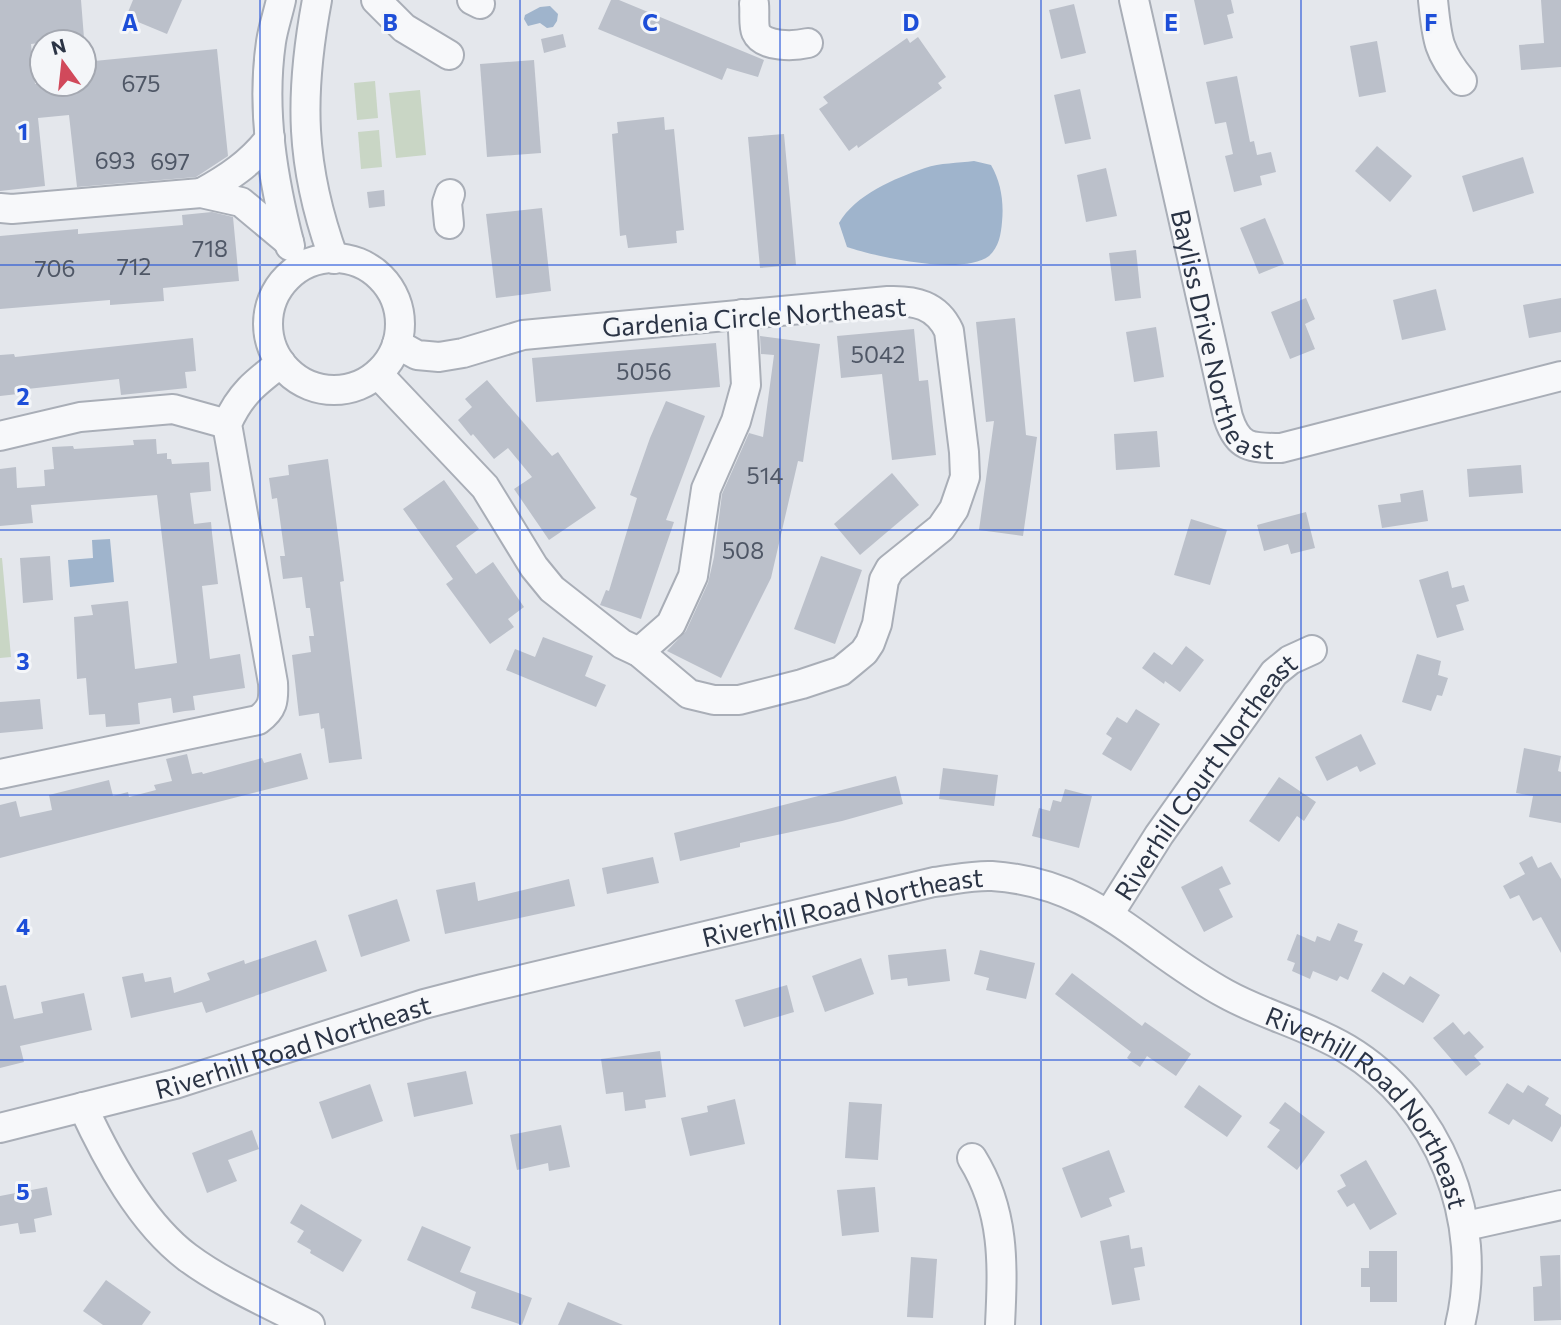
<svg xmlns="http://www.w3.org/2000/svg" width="1561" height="1325" font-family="Commissioner,sans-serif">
	<rect width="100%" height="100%" fill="#e4e7ec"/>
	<g fill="#c9d6c5">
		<polygon points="375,81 378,118 357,120 354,83"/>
		<polygon points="420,90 426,155 396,158 389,93"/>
		<polygon points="379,130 382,167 361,169 358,132"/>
		<polygon points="0,558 2,558 11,657 0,658"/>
	</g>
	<g fill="#9fb4cc">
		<polygon points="550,6 558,14 557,21 553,27 547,28 540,23 528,26 524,19 525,15 540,7"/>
		<path d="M974 161 991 165C1001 182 1004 202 1002 222 1001 234 999 247 989 256 963 276 876 257 847 247L839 223C855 195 895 178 925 168 940 163 958 163 974 161Z"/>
		<polygon points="110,539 114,582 70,587 68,560 93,558 92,540"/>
	</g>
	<g fill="#bbc0ca">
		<polygon points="0,0 81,0 84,38 31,44 35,84 84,84 84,62 217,49 228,156 196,177 77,187 69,115 38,118 45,186 0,191"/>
		<polygon points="133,0 182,0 167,34 126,17"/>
		<polygon points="611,0 619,0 764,60 758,77 727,68 722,80 598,29"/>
		<polygon points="1194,0 1231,0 1234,13 1227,15 1233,38 1204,45"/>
		<polygon points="1541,0 1561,0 1561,67 1521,70 1519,45 1544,43"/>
		<polygon points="1074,4 1086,53 1061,59 1049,10"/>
		<polygon points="563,34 566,47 544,53 541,39"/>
		<polygon points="918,37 946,77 938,83 942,88 858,148 857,145 849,151 819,109 828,103 823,97 907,38 910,43"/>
		<polygon points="1377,41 1386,92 1359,97 1350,46"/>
		<polygon points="534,60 541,153 487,157 480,64"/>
		<polygon points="1237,76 1250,142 1254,141 1257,155 1271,152 1276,172 1260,176 1262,185 1234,192 1225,156 1233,154 1226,122 1215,124 1206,82"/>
		<polygon points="1080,89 1091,139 1065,144 1054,95"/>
		<polygon points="664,117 665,130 674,129 684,230 676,231 677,243 628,248 626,235 620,236 612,134 618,133 617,122"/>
		<polygon points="784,134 796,265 760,268 748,137"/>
		<polygon points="1377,146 1412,176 1390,202 1355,171"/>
		<polygon points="1523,157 1534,193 1473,212 1462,176"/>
		<polygon points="1106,168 1117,216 1086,222 1077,175"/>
		<polygon points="384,190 385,206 369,208 367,192"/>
		<polygon points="542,208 551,291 496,298 486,214"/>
		<polygon points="212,212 233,217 239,281 163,288 164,301 110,305 110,300 0,309 0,236 78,229 78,234 183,225 182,215"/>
		<polygon points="1265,218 1284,264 1259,274 1240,228"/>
		<polygon points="1136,250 1141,298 1115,301 1109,253"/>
		<polygon points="1436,289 1446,330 1402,340 1393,300"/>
		<polygon points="1306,298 1315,319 1305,324 1315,349 1290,359 1271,312"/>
		<polygon points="1561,298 1561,332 1529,338 1523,305"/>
		<polygon points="1015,318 1026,435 1037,437 1023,536 979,530 994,421 986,422 976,322"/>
		<polygon points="1156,327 1164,377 1134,382 1126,332"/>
		<polygon points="914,329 919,381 928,380 936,455 892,460 882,374 841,378 837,336"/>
		<polygon points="760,336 820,344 803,462 798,461 771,578 721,678 667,651 686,631 708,583 714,557 722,494 749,433 763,437 774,355 761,354"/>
		<polygon points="193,338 196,371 185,372 187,388 121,395 119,379 18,390 18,394 0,396 0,355 14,354 15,357"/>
		<polygon points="716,343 720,387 536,402 532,358"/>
		<polygon points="487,380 552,456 558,452 596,508 549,540 514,489 532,477 508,448 494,459 473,434 471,436 458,420 472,407 465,399"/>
		<polygon points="666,401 705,416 666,520 674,522 641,619 600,605 606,590 609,591 637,498 630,495 650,438"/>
		<polygon points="1157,431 1160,467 1116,470 1114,434"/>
		<polygon points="156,439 157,454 167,453 167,459 171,459 172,464 209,462 211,491 190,493 194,524 211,522 212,533 218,584 202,586 210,659 240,654 245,688 193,696 195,710 185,711 173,713 171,698 138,703 140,724 106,727 105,714 89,715 86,678 77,679 74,617 93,615 91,605 128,601 135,669 177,663 157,495 31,505 33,523 0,526 0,469 16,467 17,488 45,486 44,470 54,469 52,447 73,446 74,449 134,445 133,440"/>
		<polygon points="328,459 344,581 340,582 362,759 329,763 324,728 321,729 319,713 299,716 292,655 311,652 309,636 314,636 310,608 306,608 302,577 283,579 280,556 285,556 277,498 272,499 269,478 289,475 288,465"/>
		<polygon points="1521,465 1523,493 1469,497 1467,469"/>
		<polygon points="892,473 919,505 860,555 834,524"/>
		<polygon points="444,480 479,529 456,546 476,574 493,562 524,607 508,619 514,627 490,644 446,584 453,579 403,509"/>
		<polygon points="1423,490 1428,521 1382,528 1378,505 1401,502 1400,494"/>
		<polygon points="1306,512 1315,548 1291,554 1288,544 1264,551 1257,525"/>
		<polygon points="1191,519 1227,530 1210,585 1174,575"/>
		<polygon points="50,556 53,600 23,603 20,558"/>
		<polygon points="821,556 862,570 835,644 794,629"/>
		<polygon points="1448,571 1452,588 1464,585 1469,601 1456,605 1464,630 1437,638 1419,580"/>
		<polygon points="543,637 593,656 585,676 606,685 596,707 506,670 515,649 535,657"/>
		<polygon points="1186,646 1204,660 1180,692 1165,681 1164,684 1142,668 1154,652 1172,665"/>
		<polygon points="1417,654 1441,661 1438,675 1448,678 1442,696 1437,695 1431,711 1402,702"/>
		<polygon points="40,699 43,729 0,733 0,702"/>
		<polygon points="1136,709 1160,724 1131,771 1102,754 1112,738 1106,734 1117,717 1127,723"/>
		<polygon points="1361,734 1376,764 1360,772 1357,766 1327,781 1315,757"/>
		<polygon points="1524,748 1561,756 1558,771 1561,772 1561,823 1529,817 1533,796 1516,793"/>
		<polygon points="301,753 308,779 0,858 0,805 16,801 20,817 52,810 49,795 109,780 113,796 128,792 129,797 156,790 154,785 172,781 166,759 187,754 192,774 202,772 203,774 262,758 264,763"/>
		<polygon points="943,768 998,775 994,806 939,799"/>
		<polygon points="896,776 903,804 842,821 740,843 740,847 680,861 674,833"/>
		<polygon points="1279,777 1316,802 1304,821 1297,816 1279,842 1249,821"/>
		<polygon points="1065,789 1092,796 1079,848 1032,836 1039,808 1050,811 1053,800 1061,802"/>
		<polygon points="1532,856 1538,868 1551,862 1561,879 1561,953 1541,917 1533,921 1519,895 1510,899 1503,886 1525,874 1519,863"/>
		<polygon points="653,857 659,883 607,894 602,868"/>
		<polygon points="1222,866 1231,884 1219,889 1233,917 1204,932 1181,887"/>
		<polygon points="569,879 575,906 445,934 436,890 475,882 478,901"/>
		<polygon points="397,899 410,941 361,957 348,915"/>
		<polygon points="1338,923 1358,931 1354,941 1363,944 1348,980 1340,976 1337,981 1313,971 1310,979 1292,971 1295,963 1287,960 1297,934 1315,942 1317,936 1330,941"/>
		<polygon points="316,940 327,971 206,1013 202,1002 131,1018 122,977 143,973 145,982 171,977 174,993 210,980 207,973 244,960 245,964"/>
		<polygon points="946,949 950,981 908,986 907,978 891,980 888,955"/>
		<polygon points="980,950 1035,963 1026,999 986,990 989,978 974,974"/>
		<polygon points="861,958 874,994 825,1012 812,976"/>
		<polygon points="1383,972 1404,985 1410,976 1440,995 1423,1023 1371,991"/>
		<polygon points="1072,973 1142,1026 1145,1022 1191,1054 1176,1076 1147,1056 1140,1067 1127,1058 1131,1052 1055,994"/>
		<polygon points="6,985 14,1019 43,1013 41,1002 84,993 92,1030 20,1046 24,1062 0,1068 0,986"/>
		<polygon points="787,985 794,1012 744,1027 735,1000"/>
		<polygon points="1453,1022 1464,1035 1469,1031 1484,1047 1474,1056 1481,1064 1466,1076 1433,1038"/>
		<polygon points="660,1051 666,1097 645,1100 646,1108 625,1111 623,1092 606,1094 601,1059"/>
		<polygon points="466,1071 473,1104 414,1117 407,1083"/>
		<polygon points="1507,1083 1523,1093 1528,1085 1549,1098 1545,1105 1561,1115 1561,1126 1552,1142 1513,1119 1509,1125 1488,1113"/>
		<polygon points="370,1084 383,1121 332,1139 319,1102"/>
		<polygon points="1199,1085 1242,1116 1227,1137 1184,1107"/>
		<polygon points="735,1099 745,1144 690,1156 681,1118 708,1112 707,1106"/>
		<polygon points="849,1102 882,1104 878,1160 845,1158"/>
		<polygon points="1285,1102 1325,1132 1297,1170 1267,1147 1280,1130 1269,1123"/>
		<polygon points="561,1125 570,1167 549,1171 548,1163 517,1170 510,1135"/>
		<polygon points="252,1130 259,1149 228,1160 237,1181 207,1193 192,1153"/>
		<polygon points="1109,1150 1125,1192 1109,1198 1112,1206 1081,1218 1062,1168"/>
		<polygon points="1366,1160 1397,1214 1370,1230 1354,1203 1347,1207 1337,1191 1346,1186 1340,1175"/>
		<polygon points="47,1187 52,1215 34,1219 36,1232 20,1234 18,1223 0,1226 0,1196"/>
		<polygon points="875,1187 879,1232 842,1236 837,1190"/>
		<polygon points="301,1204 362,1240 343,1272 310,1253 311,1250 297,1242 304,1231 290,1223"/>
		<polygon points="422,1226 471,1247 460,1272 532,1298 522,1325 471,1308 476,1292 407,1260"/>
		<polygon points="1129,1235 1131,1249 1142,1247 1145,1266 1134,1268 1140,1300 1112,1305 1100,1241"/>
		<polygon points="1369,1251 1397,1251 1397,1302 1370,1302 1370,1287 1361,1287 1361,1268 1369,1268"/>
		<polygon points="1560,1255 1561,1320 1534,1321 1533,1287 1542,1286 1540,1256"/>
		<polygon points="911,1257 937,1259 933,1318 907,1317"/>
		<polygon points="106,1280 151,1312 142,1325 103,1325 83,1311"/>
		<polygon points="568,1302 623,1325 558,1325"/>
	</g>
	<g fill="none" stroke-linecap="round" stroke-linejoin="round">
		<defs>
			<g id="minor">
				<path d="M281 0C278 14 273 28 271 42 261 111 273 180 290 246"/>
				<path d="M317 0C299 96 300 166 334 259"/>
				<polyline points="376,0 404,28 449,55"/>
				<polyline points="472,0 480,4"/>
				<path id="s1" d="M1134 0 1228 417C1238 448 1250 448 1281 448L1561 376"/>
				<path d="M1433 0C1437 38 1437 51 1462 81"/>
				<path d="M754 4C755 12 753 25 756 32 763 48 795 46 808 43"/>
				<path d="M201 193C227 179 251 163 270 138"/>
				<polyline points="0,208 12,209 201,193 241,202 289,242"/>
				<polyline points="449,224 447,203 450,194"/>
				<circle cx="334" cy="324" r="66"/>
				<path d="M378 374 485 487 534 567 552 589 622 644 639 652 689 694 714 700H739L802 684 841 671 852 662 864 652 870 643 877 624 884 580 890 569 941 528 954 509 965 477 964 452 949 331C937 305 915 300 888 301L523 335 463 353 439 357 417 355 397 344"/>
				<polyline points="0,436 80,417 173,409 227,424"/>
				<polyline points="639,652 671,624 693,576 706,489 736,421 746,385 742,314"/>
				<path d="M0 774 258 720C273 709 274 701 273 683L227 424C240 394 256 382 281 363"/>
				<path id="s2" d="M1109 914 1159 835 1274 673 1290 660 1312 650"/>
				<path d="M83 1107C107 1159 141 1222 187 1257 223 1284 270 1304 310 1325"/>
				<path id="s3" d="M0 1128 175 1084 424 1004 482 989 934 882C953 880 973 875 992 876 1097 883 1141 948 1226 994 1264 1015 1309 1026 1347 1049 1440 1105 1485 1221 1460 1325"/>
				<path d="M972 1158C1005 1211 1003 1264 1000 1325"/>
				<polyline points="1466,1226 1561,1205"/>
			</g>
		</defs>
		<use href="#minor" stroke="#a9aeb7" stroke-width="32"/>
		<use href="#minor" stroke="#f7f8fa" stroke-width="28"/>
	</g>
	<path fill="none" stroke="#1d4ed8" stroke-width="2" stroke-opacity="0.55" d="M260 0V1325M520 0V1325M780 0V1325M1041 0V1325M1301 0V1325M0 265H1561M0 530H1561M0 795H1561M0 1060H1561"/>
	<g text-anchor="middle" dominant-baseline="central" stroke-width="6" stroke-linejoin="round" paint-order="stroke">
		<g font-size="23" fill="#4f5766">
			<text x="141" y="83">675</text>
			<text x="115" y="160">693</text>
			<text x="170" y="161">697</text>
			<text x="210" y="248">718</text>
			<text x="134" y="266">712</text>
			<text x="55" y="268">706</text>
			<text x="878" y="354">5042</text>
			<text x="644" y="371">5056</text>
			<text x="765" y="475">514</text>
			<text x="743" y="550">508</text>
		</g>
		<g font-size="26" fill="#2b3445" stroke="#f4f6f9">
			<text transform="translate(754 316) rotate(-4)">Gardenia Circle Northeast</text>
			<text stroke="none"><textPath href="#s1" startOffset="352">Bayliss Drive Northeast</textPath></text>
			<text stroke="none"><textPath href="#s2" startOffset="168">Riverhill Court Northeast</textPath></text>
			<text stroke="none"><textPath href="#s3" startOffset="872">Riverhill Road Northeast</textPath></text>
			<text stroke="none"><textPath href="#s3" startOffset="304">Riverhill Road Northeast</textPath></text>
			<text stroke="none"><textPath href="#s3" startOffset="1480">Riverhill Road Northeast</textPath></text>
		</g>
	</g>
	<g font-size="23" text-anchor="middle" font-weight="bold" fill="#1d4ed8" stroke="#f4f6f9" stroke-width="6" stroke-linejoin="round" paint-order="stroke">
		<text x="130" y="31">A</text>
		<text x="390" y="31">B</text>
		<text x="650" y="31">C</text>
		<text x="911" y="31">D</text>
		<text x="1171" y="31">E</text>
		<text x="1431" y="31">F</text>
		<text x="23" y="140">1</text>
		<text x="23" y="405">2</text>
		<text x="23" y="670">3</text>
		<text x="23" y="935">4</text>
		<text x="23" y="1200">5</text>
	</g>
	<g transform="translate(63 63) rotate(345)"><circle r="33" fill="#f4f6f9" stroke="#a4a8b1" stroke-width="2"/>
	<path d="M0-5L12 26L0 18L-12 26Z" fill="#d1495b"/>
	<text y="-10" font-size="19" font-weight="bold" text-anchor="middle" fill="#2b3445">N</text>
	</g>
</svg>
